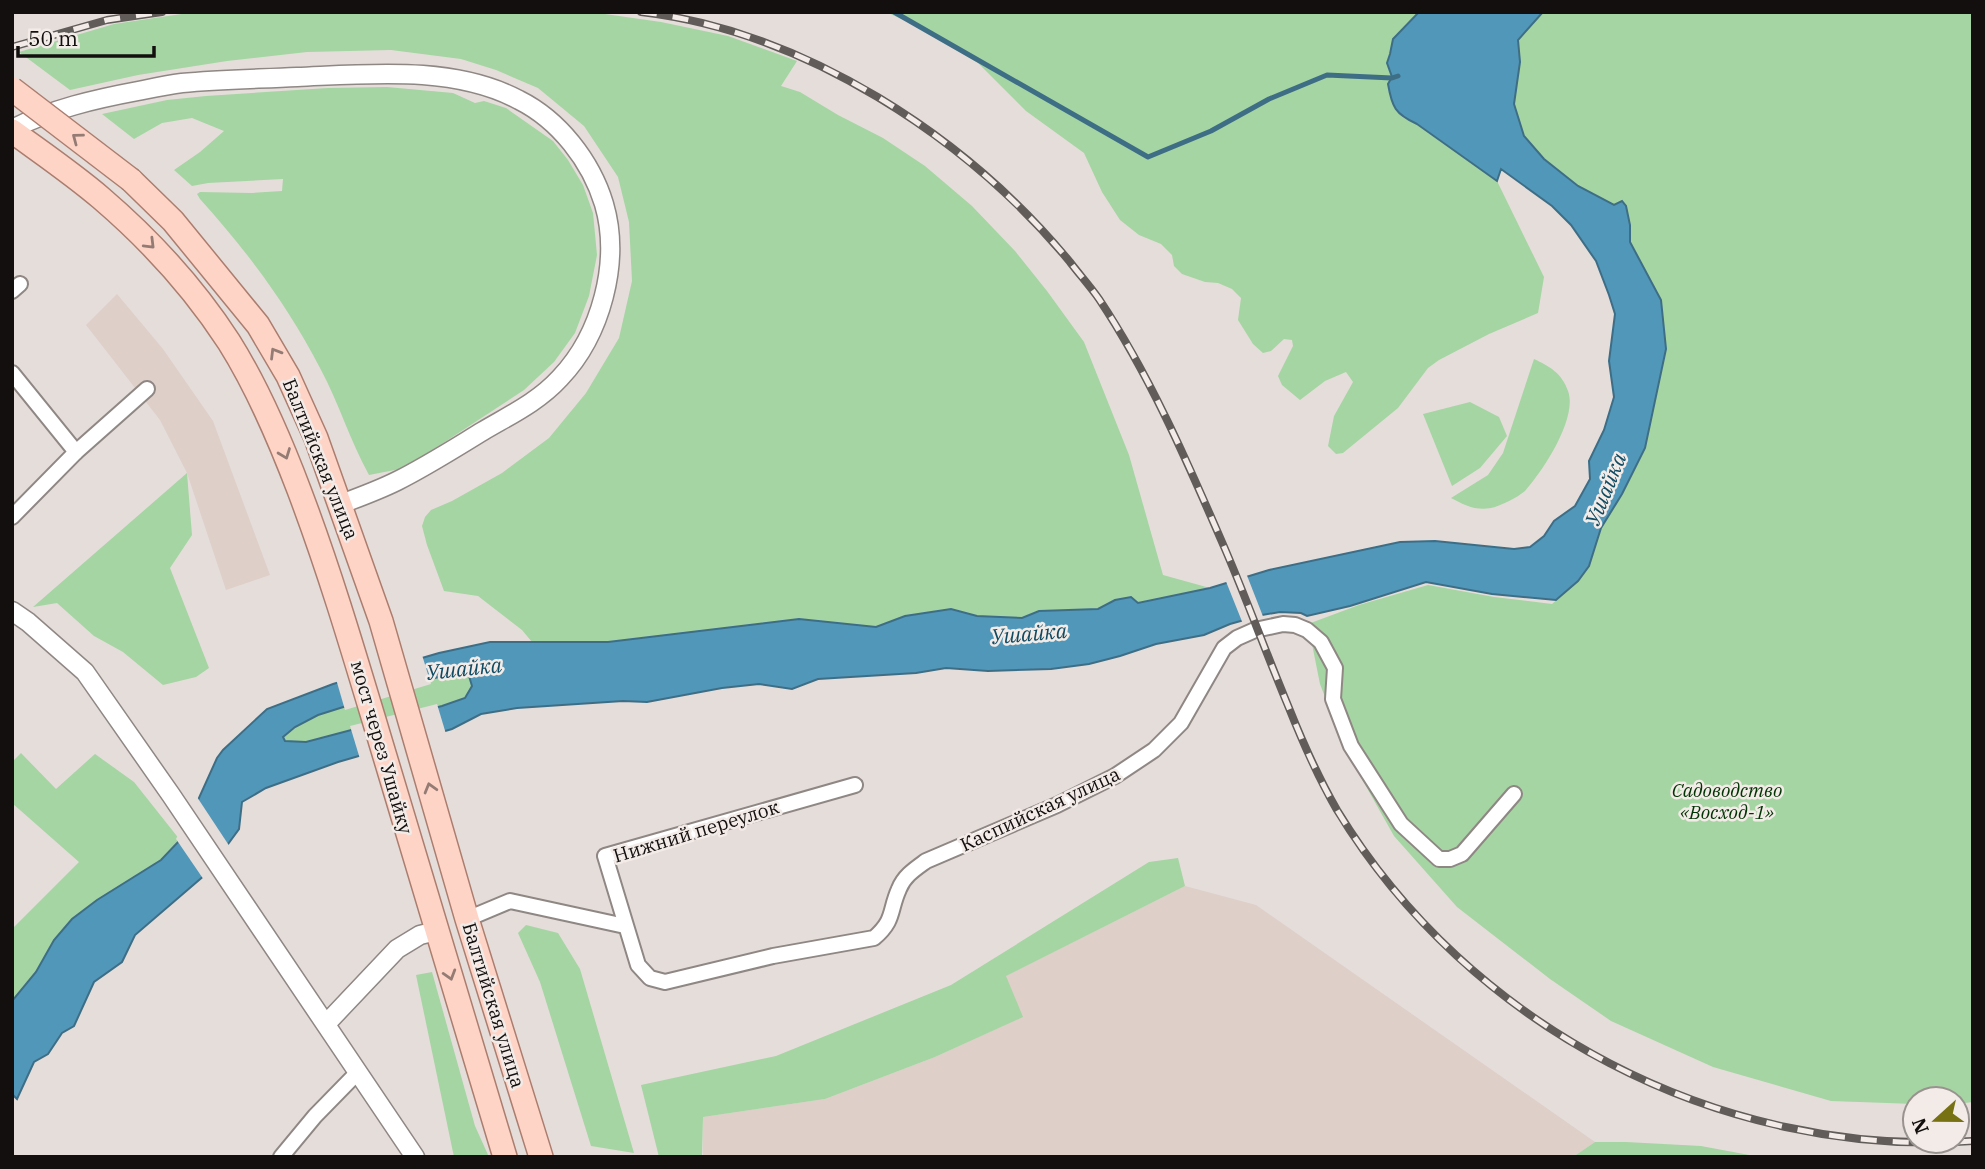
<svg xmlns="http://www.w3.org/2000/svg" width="1985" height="1169" font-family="'IBM Plex Serif',serif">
	<rect width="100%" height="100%" fill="#e5ddda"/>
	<g fill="#decfc8">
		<polygon points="117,294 163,349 213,421 270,575 226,590 187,473 160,420 86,325"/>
		<polygon points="1185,886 1256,905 1595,1142 1573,1157 703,1157 703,1117 825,1099 935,1057 1022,1017 1005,976"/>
	</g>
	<g fill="#a5d5a3">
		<polygon points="195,12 591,12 661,22 728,36 797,61 781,86 800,92 838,115 883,138 925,166 972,206 1015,251 1047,291 1084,342 1129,455 1163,575 1210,588 1138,603 1131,598 1115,600 1098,609 1039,611 1022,618 977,616 951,609 905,616 876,627 799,619 608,642 532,642 522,630 478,596 444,591 427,545 422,526 425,517 431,510 452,501 502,473 549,438 586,393 619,338 632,281 629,222 618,177 584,126 538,88 496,70 461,59 391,50 307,52 227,61 138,75 70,90 19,52 114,24"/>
		<polygon points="886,12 1419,12 1393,39 1390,54 1387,63 1392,78 1402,117 1417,124 1497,181 1544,277 1538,313 1489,334 1439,360 1428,368 1398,408 1343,453 1336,454 1328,446 1334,416 1353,382 1346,372 1325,381 1300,400 1282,385 1278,376 1293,346 1292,340 1284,339 1271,351 1263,353 1253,344 1238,320 1241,298 1232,289 1218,283 1205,282 1182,274 1174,266 1172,255 1161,244 1139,235 1120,220 1102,192 1084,153 1026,111 978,63 910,23"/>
		<polygon points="1543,12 1973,12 1973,1102 1957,1104 1957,1099 1915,1099 1915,1104 1831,1101 1713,1067 1611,1021 1550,979 1457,907 1394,836 1345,749 1320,684 1308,624 1359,605 1428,585 1494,597 1552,604 1578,581 1589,566 1601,528 1622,493 1645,448 1666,349 1661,300 1630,242 1630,225 1615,205 1578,186 1544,159 1524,136 1514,104 1520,62 1518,40"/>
		<path d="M387 87 453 93 475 103 484 101 506 108 553 141 568 160 583 185 593 213 597 255 589 296 575 333 554 362 524 390 405 468 369 475C350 441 339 403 320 368 288 306 247 251 200 199L197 194 200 192 252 193 282 191 283 179 208 183 192 186 174 170 200 152 224 131 192 118 162 123 134 139 102 114 167 100 206 96 328 88Z"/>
		<path d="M1534 359C1549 366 1562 373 1568 391 1578 418 1543 471 1525 491 1518 497 1501 506 1491 508 1476 511 1464 505 1451 498L1488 475 1503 453Z"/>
		<polygon points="1470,402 1499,417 1507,436 1480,468 1452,486 1423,414"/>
		<polygon points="187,473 192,535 170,568 209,668 196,677 163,685 123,652 94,636 57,603 33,607"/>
		<polygon points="454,672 469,675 472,686 465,698 442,706 306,742 284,741 283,737 295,727 318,715"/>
		<polygon points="21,753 56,789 95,754 134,782 180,840 161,860 97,900 72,919 54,940 36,972 12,1001 12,929 79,862 12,803 12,762"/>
		<polygon points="1178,858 1185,886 1006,976 1023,1017 935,1057 825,1099 703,1117 702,1157 659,1157 641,1085 776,1056 951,985 1149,862"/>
		<polygon points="526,925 558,933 580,969 634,1153 591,1146 540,982 518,933"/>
		<polygon points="432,972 475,1126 489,1157 454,1157 416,975"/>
		<polygon points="1595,1142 1626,1142 1701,1146 1760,1157 1573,1157"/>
	</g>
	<path fill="#5197b9" stroke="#3e6e86" stroke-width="2" fill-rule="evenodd" d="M1419 12H1543L1518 40 1520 62 1514 104 1524 136 1544 159 1578 186 1614 205 1622 201 1626 206 1630 225V242L1661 300 1666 349 1645 448 1622 494 1601 528 1589 566 1578 581 1556 600 1492 594 1426 582 1350 606 1307 616 1301 613 1280 612 1262 615 1230 624 1204 635 1156 644 1120 656 1089 664 1051 669 988 671 946 668 916 673 818 679 792 689 759 684 722 688 647 702 623 701 517 708 481 714 452 729 338 762 266 788 242 802 239 829 206 874 135 935 122 962 94 982 74 1026 62 1033 48 1054 34 1062 17 1099 12 1094V1001L36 972 54 940 72 919 97 900 161 860 180 840 217 758 223 750 267 709 333 684 439 653 490 642H608L799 619 876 627 905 616 951 609 977 616 1022 618 1039 611 1098 609 1115 600 1131 597 1138 603 1210 588 1269 570 1400 542 1435 541 1514 549 1530 547 1544 536 1554 521 1575 506 1590 479 1589 461 1604 430 1614 397 1609 361 1615 314 1609 295 1596 261 1571 225 1552 206 1501 169 1497 181 1417 124C1395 114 1392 107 1388 84L1392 77 1387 63 1390 54 1393 39ZM454 672 469 676 472 686 465 698 442 706 306 742 285 741 283 737 295 727 318 715Z"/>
	<g fill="#e5ddda">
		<polygon points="1246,573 1264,619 1243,624 1225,579"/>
		<polygon points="422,655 431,684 345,710 336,679"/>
		<polygon points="437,704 446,734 360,759 350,726"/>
		<polygon points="197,797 230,847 209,876 204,880 176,839"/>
	</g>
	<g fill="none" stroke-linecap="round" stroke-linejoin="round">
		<polyline stroke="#3e6e86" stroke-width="5" points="894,12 1148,157 1211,131 1269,99 1327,75 1392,78 1398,76"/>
		<defs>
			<g id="minor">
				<polyline points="12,291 20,284"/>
				<polyline points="12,373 76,452"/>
				<polyline points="12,517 76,452 147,389"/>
				<path d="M855 785 605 856 638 965 650 978 665 982 773 956 874 938C895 920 889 911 899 889 904 876 915 869 926 861L1057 805 1115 776 1154 750 1181 723 1224 648 1237 638 1255 630 1283 624 1295 625 1307 630 1321 642 1335 668 1333 699 1351 746 1401 824 1439 859H1450L1462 854 1514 794"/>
				<polyline points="467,919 510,901 625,926"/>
				<polyline points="281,1157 315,1116 358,1072"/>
			</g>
			<g id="tertiary">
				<path d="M12 129C52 109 95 99 138 91 153 88 167 85 182 83 220 79 259 79 297 77 368 74 454 65 519 100 559 120 591 161 604 204 621 262 601 335 560 378 538 402 510 415 483 431 455 448 427 466 397 481 379 490 360 497 341 504"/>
				<polyline points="12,611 28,622 85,672 171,795 415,1157"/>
				<polyline points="326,1024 397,949 420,935 436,931"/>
			</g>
			<g id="primary">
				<path d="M12 131C42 153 73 174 101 198 150 240 194 288 229 342 258 388 280 440 299 490 329 569 353 650 377 730 419 873 462 1015 505 1157"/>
				<polyline points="131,180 173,221 258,325 288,376 316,438 381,621 467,919 541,1157"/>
			</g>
		</defs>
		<use href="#minor" stroke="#8f8784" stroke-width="18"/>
		<use href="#tertiary" stroke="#8f8784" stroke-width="21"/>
		<use href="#primary" stroke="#ab7d6e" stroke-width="26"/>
		<use href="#minor" stroke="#fff" stroke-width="14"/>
		<use href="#tertiary" stroke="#fff" stroke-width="18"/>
		<use href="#primary" stroke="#fed4c7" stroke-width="23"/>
		<defs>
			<g id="rail">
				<path d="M641 12C804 31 967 137 1070 262 1079 274 1090 286 1099 299 1149 374 1186 459 1222 542 1246 597 1266 653 1289 708 1303 743 1318 777 1337 810 1469 1027 1720 1158 1973 1141"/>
				<polyline points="12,47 107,20 162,12"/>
			</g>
		</defs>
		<use href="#rail" stroke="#615c5a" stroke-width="8"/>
		<use href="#rail" stroke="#f3ebe7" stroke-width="5" stroke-dasharray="16" stroke-linecap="butt"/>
		<defs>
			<polyline id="primary-bridge" points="12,89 131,180"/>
		</defs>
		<use href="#primary-bridge" stroke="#ab7d6e" stroke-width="26" stroke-linecap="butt"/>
		<use href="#primary-bridge" stroke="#fed4c7" stroke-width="23"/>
	</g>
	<defs><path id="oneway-chevron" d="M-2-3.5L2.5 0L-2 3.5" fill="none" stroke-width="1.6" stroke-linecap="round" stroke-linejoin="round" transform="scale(1.75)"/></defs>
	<g stroke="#947b74">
		<use href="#oneway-chevron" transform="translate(77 138) rotate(-143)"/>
		<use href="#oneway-chevron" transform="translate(150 244) rotate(45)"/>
		<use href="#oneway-chevron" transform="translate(275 353) rotate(-121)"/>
		<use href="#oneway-chevron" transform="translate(285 454) rotate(69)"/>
		<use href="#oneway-chevron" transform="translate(430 788) rotate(-106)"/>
		<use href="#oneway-chevron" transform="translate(450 975) rotate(73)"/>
	</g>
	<g text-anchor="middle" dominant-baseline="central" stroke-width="5" stroke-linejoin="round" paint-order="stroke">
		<g font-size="19" fill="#120f0e" stroke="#f3ebe7">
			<text transform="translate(321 459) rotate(68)">Балтийская улица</text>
			<text transform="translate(382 747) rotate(74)">мост через Ушайку</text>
			<text transform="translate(1040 809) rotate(-25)">Каспийская улица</text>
			<text transform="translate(696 831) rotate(-17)">Нижний переулок</text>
			<text transform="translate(494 1005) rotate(73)">Балтийская улица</text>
		</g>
		<g font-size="19" font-style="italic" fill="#003503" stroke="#f3ebe7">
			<text x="1727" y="790">Садоводство<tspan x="1727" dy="22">«Восход-1»</tspan></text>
		</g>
		<g font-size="21" font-style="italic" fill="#0f4a62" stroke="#f3ebe7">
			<text transform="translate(1605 489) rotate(-68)">Ушайка</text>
			<text transform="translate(1029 633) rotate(-5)">Ушайка</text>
			<text transform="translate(464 668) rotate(-6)">Ушайка</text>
		</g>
	</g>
	<rect width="1985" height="1169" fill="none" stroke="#120f0e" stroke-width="28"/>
	<g transform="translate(1936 1120) rotate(249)"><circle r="33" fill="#f3ebe7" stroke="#999390" stroke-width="2"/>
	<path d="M0-5L12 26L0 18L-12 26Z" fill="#777113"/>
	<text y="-10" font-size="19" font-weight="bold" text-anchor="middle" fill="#120f0e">N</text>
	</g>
	<path d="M18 46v10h136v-10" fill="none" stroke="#120f0e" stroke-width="3.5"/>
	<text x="28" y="46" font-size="21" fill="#120f0e" stroke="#f3ebe7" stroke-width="5" paint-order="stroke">50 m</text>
</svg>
